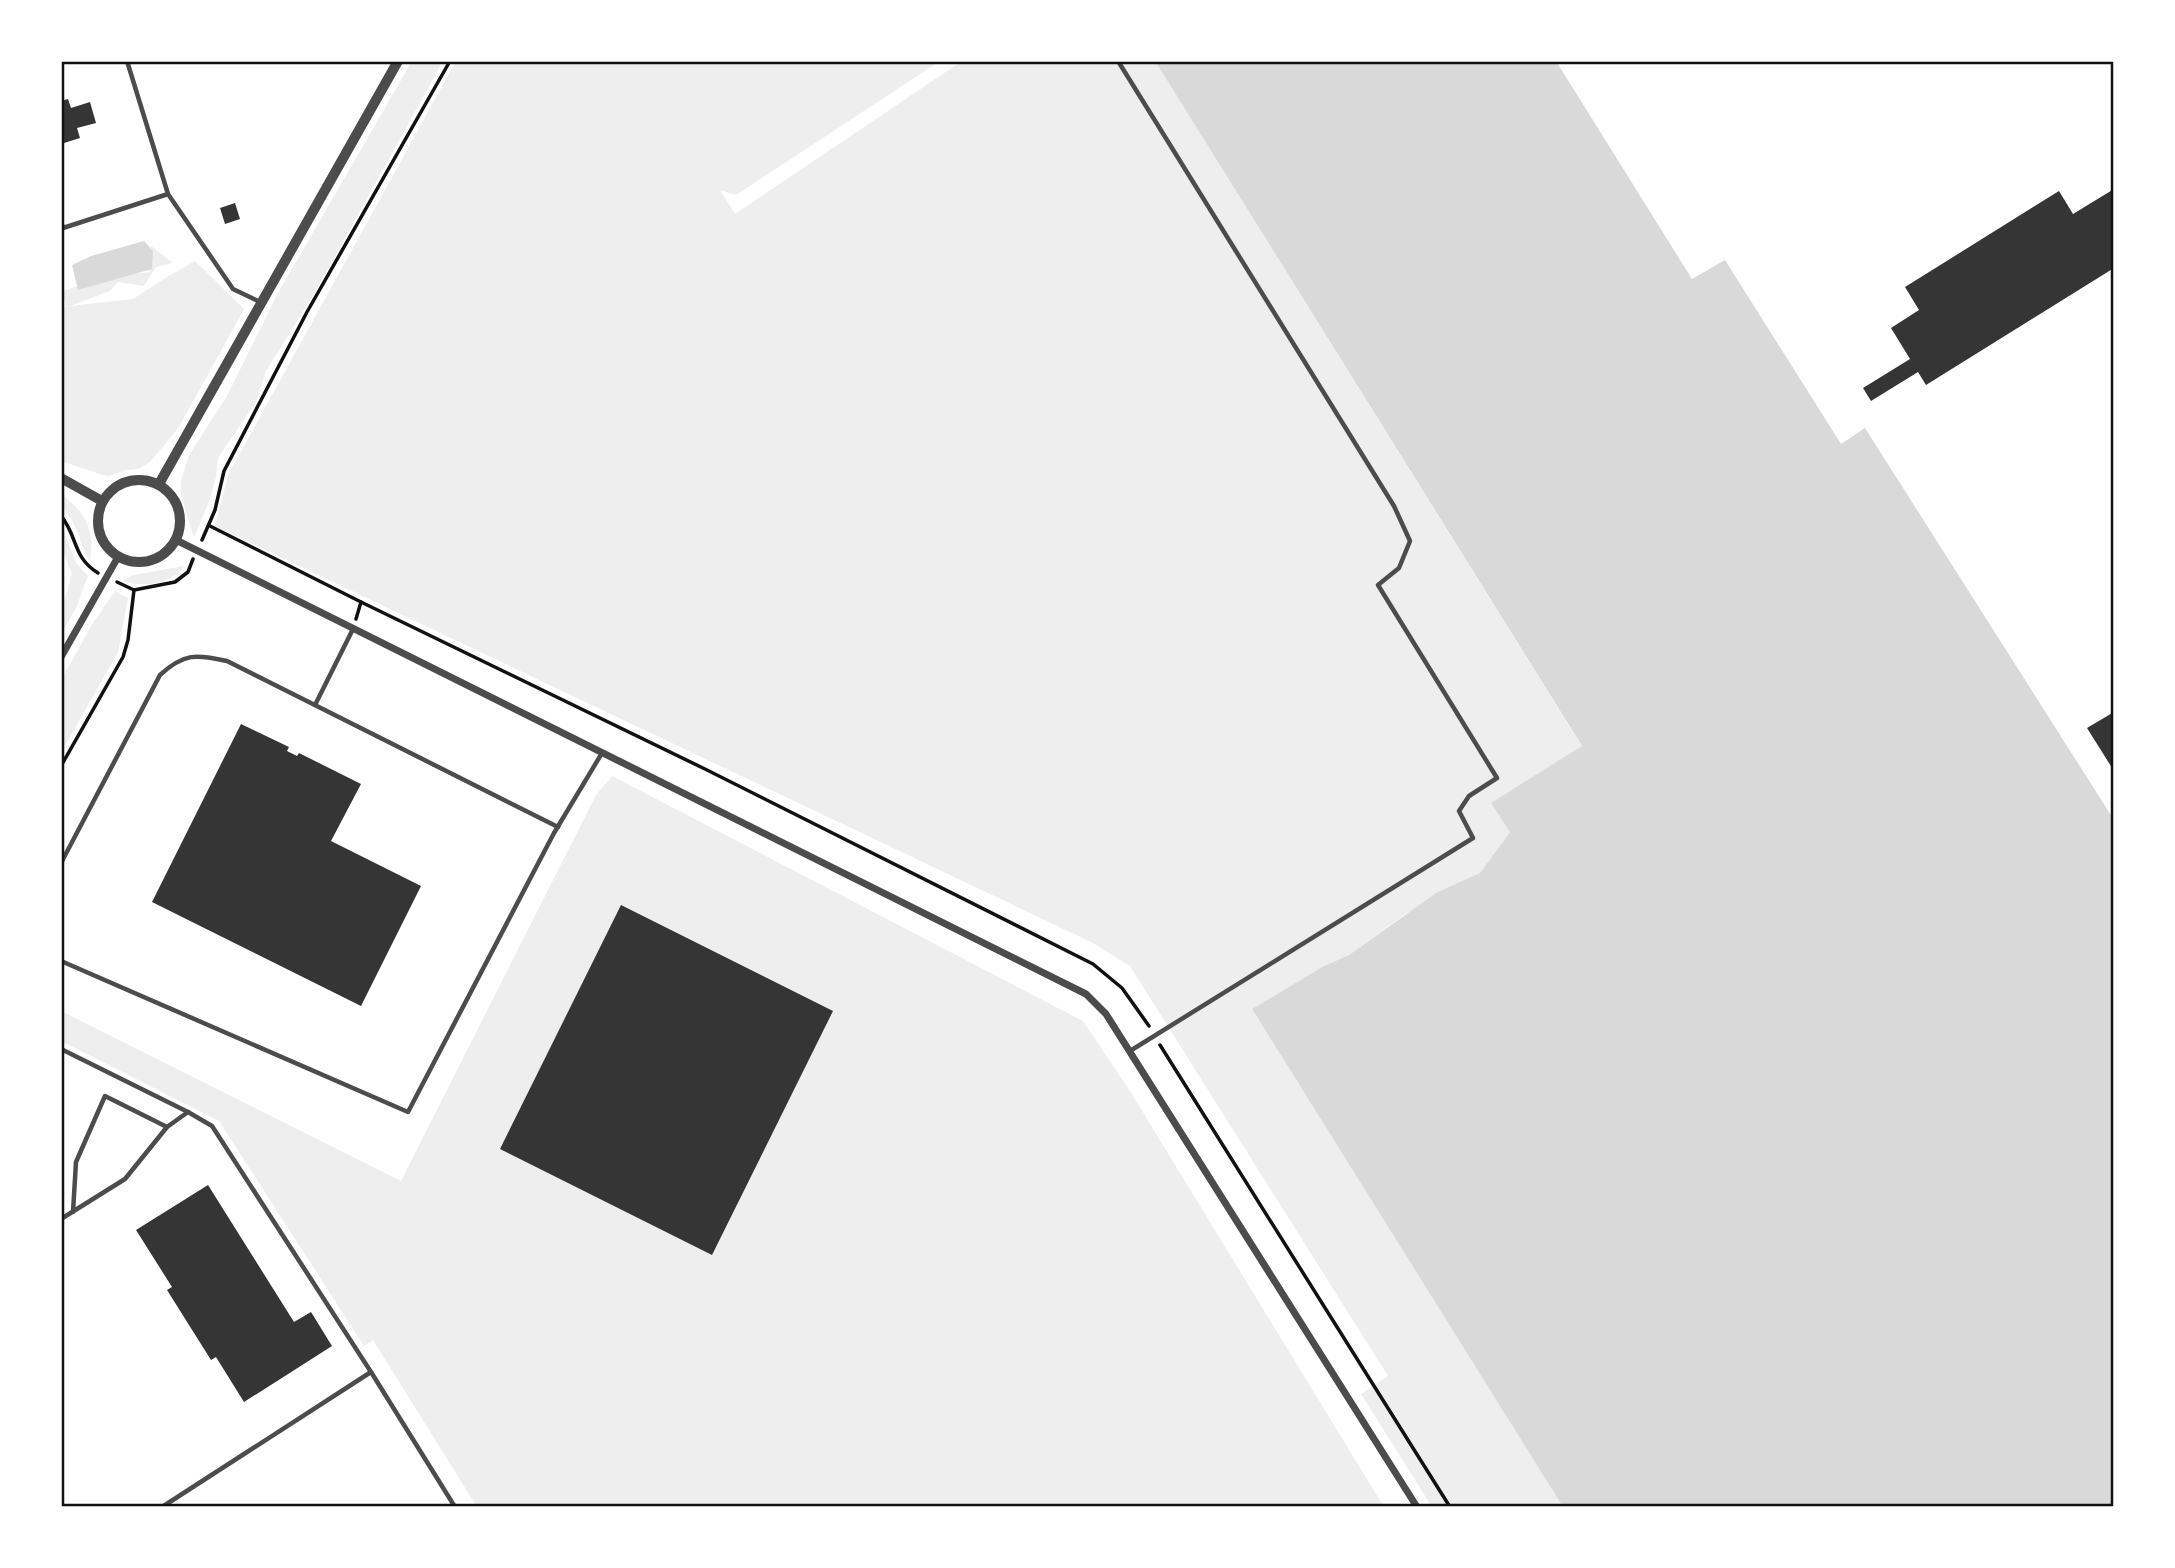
<svg xmlns="http://www.w3.org/2000/svg" width="2175" height="1568" font-family="'Noto Serif',serif">
	<rect width="100%" height="100%" fill="#fff"/>
	<g fill="#eee">
		<polygon points="412,61 443,61 317,289 266,371 256,402 218,458 216,477 210,499 194,538 181,495 181,481 189,455 227,396 278,293"/>
		<polygon points="456,61 940,61 736,195 720,190 735,214 962,61 1155,61 1582,747 1492,803 1510,832 1480,873 1405,914 1349,955 1322,967 1252,1009 1563,1507 1432,1507 1361,1394 1388,1376 1130,966 1091,942 215,526 228,475"/>
		<polygon points="151,246 173,263 156,267 144,286 118,282 110,291 70,306 133,299 167,277 195,261 244,309 179,427 150,462 138,469 126,470 109,476 103,475 61,461 61,308 66,307 63,291 106,277 150,272"/>
		<path d="M61 494C86 513 95 529 90 561 79 546 78 519 61 508Z"/>
		<polygon points="61,524 76,563 88,576 76,608 61,634 61,611 72,574 61,545"/>
		<path d="M184 566C173 584 142 588 123 581L133 575Z"/>
		<polygon points="115,591 128,598 118,652 61,753 61,680 93,623"/>
		<polygon points="612,776 1083,1021 1130,1091 1384,1507 477,1507 373,1340 364,1346 219,1121 61,1041 61,1011 401,1181 596,795"/>
	</g>
	<g fill="#d9d9d9">
		<polygon points="1155,61 1556,61 1692,279 1725,260 1841,444 1865,428 2114,820 2114,1507 1563,1507 1252,1009 1322,967 1349,955 1436,893 1480,873 1510,832 1491,803 1582,746"/>
		<polygon points="144,241 153,251 152,269 78,290 72,265 91,256"/>
	</g>
	<g fill="#353535">
		<polygon points="68,99 71,108 90,102 96,123 77,128 80,138 61,144 61,101"/>
		<polygon points="2114,189 2114,268 1926,385 1918,372 1871,401 1863,388 1910,359 1891,328 1919,310 1905,287 2059,191 2073,214"/>
		<polygon points="235,203 240,219 225,224 220,208"/>
		<polygon points="2114,712 2114,771 2087,728"/>
		<polygon points="241,724 289,747 287,751 297,756 299,753 361,784 331,841 421,886 361,1006 152,902"/>
		<polygon points="621,905 833,1011 712,1255 500,1149"/>
		<polygon points="208,1185 294,1322 311,1312 332,1346 244,1402 216,1357 211,1360 167,1290 172,1287 136,1230"/>
	</g>
	<g fill="none" stroke-linecap="round" stroke-linejoin="round">
		<g stroke="#111" stroke-width="3.5">
			<path d="M61 516C78 536 72 557 98 573"/>
			<polyline points="210,526 361,602 356,619"/>
			<polyline points="202,540 215,510 224,471 307,312 450,61"/>
			<polyline points="117,582 134,590 175,582 188,572 193,559"/>
			<polyline points="361,602 707,770 1093,964 1122,988 1149,1026"/>
			<polyline points="61,766 123,657 128,640 134,590"/>
			<polyline points="1160,1045 1450,1507"/>
		</g>
		<g stroke="#4c4c4c" stroke-width="4.5">
			<polyline points="127,61 168,194 233,289 260,302"/>
			<polyline points="1118,61 1394,506 1410,541 1399,568 1378,585 1497,778 1469,796 1459,811 1473,838 1130,1051"/>
			<polyline points="61,222 63,228 168,194"/>
			<polyline points="315,705 353,629"/>
			<path d="M61 863 160 675C184 653 196 654 227 661L558 827"/>
			<polyline points="61,961 408,1112 554,833 602,753"/>
			<polyline points="61,1049 188,1112"/>
			<polyline points="167,1127 188,1112 212,1126 371,1372"/>
			<polyline points="61,1219 125,1179 167,1127 105,1096 76,1162 73,1212"/>
			<polyline points="162,1507 371,1372 455,1507"/>
		</g>
		<g stroke="#4c4c4c" stroke-width="7">
			<polyline points="176,540 1086,994 1106,1014 1417,1507"/>
			<polyline points="61,657 118,557"/>
		</g>
		<g stroke="#4c4c4c" stroke-width="10">
			<polyline points="61,478 102,501"/>
			<circle cx="139" cy="521" r="41"/>
			<polyline points="159,484 398,61"/>
		</g>
	</g>
	<rect width="2175" height="1568" fill="none" stroke="#ffffff" stroke-width="126"/>
	<rect x="63" y="63" width="2049" height="1442" fill="none" stroke="#111" stroke-width="2.5"/>
</svg>
